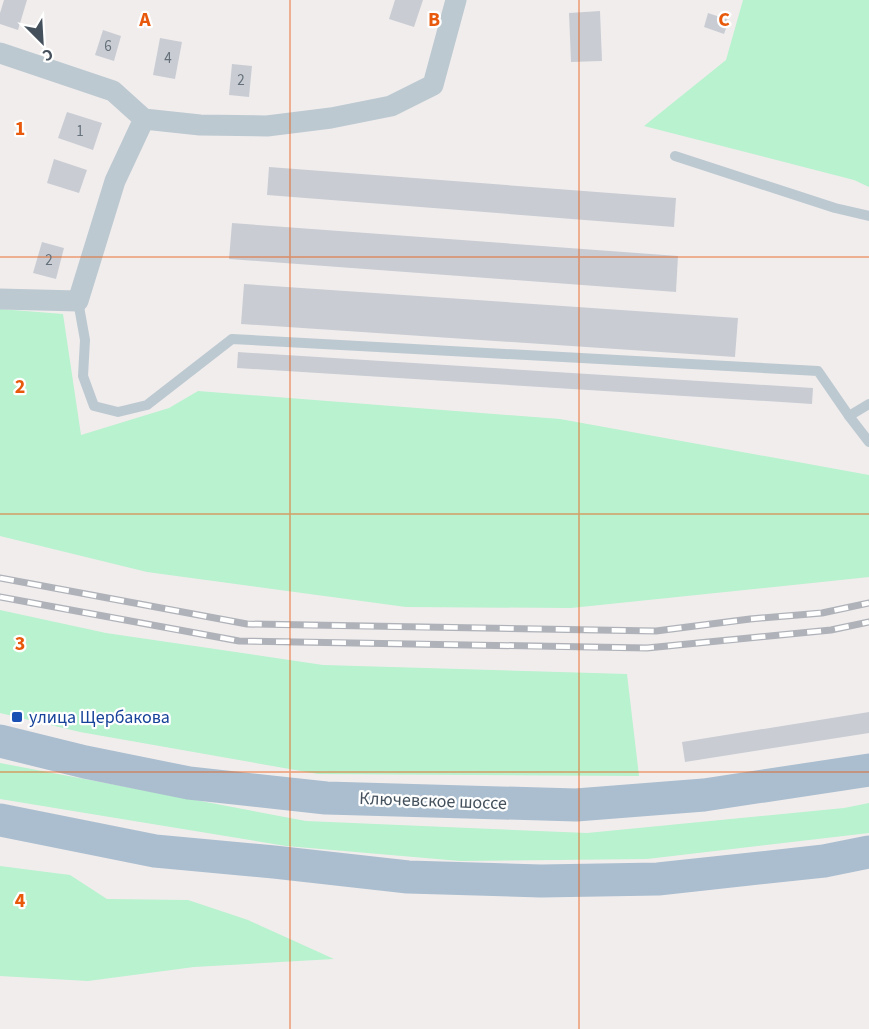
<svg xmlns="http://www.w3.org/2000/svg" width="869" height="1029" font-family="'Source Sans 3',sans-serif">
	<rect width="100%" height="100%" fill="#f1eded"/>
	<g fill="#b8f2ce">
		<polygon points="743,0 869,0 869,187 854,180 644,126 726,60"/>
		<polygon points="0,309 63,314 81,435 169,408 198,391 560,419 869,475 869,577 571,608 406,607 147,572 0,536"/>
		<polygon points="0,610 106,633 323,665 627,674 639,776 318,774 80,732 0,713"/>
		<polygon points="0,763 306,821 587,833 844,808 869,803 869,833 647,859 460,861 286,846 0,799"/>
		<polygon points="0,866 70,875 107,899 188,900 248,920 334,959 194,967 88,981 0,976"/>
	</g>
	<g fill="#c9cdd3">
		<polygon points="4,0 27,0 18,30 0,24 0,13"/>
		<polygon points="395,0 423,0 414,27 389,19"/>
		<polygon points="600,11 602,61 571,62 569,13"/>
		<polygon points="708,13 729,20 724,34 704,27"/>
		<polygon points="103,30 121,36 114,61 95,55"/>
		<polygon points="160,38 182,42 175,79 153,75"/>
		<polygon points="232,64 252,66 249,97 229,95"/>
		<polygon points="67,112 102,123 93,150 58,138"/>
		<polygon points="54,159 87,170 79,193 47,183"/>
		<polygon points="269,167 676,198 674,227 267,195"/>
		<polygon points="232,223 678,256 676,292 229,259"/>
		<polygon points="42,242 64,248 56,279 33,273"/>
		<polygon points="244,284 738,318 735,357 241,324"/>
		<polygon points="238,352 813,388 812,404 237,368"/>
		<polygon points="869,712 869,733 685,762 682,742"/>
	</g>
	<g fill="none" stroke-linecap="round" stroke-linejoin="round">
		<g stroke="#bdc9d1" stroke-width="10">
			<polyline points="675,156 835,208 869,216"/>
			<polyline points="78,301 85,340 83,376 94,406 118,412 147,405 232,339 818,371 849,416 869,404"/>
			<polyline points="849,416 869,442"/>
		</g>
		<g stroke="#bdc9d1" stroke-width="21">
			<polyline points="0,53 113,91 144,119 115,181 78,301 0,299"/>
			<polyline points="144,119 200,125 267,126 331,118 391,106 433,85 456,0"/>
		</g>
		<g stroke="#abbecf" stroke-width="33">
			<polyline points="0,741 85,762 189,783 326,798 576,805 704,795 869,770"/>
			<polyline points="0,820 155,851 274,862 408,877 541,881 658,879 824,861 869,852"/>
		</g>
		<defs>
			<g id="rail">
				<polyline points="0,578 247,624 656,631 750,619 822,613 869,603"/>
				<polyline points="0,597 239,641 647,648 831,630 869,622"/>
			</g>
		</defs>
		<use href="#rail" stroke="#afb3b9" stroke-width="7"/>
		<use href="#rail" stroke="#fff" stroke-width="4.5" stroke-dasharray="14" stroke-linecap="butt"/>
	</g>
	<path fill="none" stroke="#e8590c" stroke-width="1.5" stroke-opacity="0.55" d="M290 0V1029M579 0V1029M0 257H869M0 514H869M0 772H869"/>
	<rect fill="#1a4fb4" stroke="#fff" stroke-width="2" x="11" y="711" width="12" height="12" rx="3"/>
	<g text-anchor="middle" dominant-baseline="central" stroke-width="4.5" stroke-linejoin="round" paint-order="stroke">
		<g font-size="15" fill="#65707a">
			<text x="108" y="46">6</text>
			<text x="168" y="58">4</text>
			<text x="241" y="80">2</text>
			<text x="80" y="131">1</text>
			<text x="49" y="260">2</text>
		</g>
		<g font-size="18" fill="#164399" stroke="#fff" text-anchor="start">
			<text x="29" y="717">улица Щербакова</text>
		</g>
		<g font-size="18" fill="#44515d" stroke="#fff">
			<text transform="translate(433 801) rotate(2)">Ключевское шоссе</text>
		</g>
	</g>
	<g font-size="20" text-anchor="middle" font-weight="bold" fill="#e8590c" stroke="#fff" stroke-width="4.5" stroke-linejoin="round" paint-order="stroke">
		<text x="145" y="26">A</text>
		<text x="434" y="26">B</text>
		<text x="724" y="26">C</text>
		<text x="20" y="135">1</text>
		<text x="20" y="393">2</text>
		<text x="20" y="650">3</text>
		<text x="20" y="907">4</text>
	</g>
	<g transform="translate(42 42) rotate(156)" stroke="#ffffff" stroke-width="4.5" paint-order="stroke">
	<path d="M0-4.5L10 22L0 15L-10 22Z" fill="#44515d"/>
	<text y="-9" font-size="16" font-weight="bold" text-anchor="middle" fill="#44515d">С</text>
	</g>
</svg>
